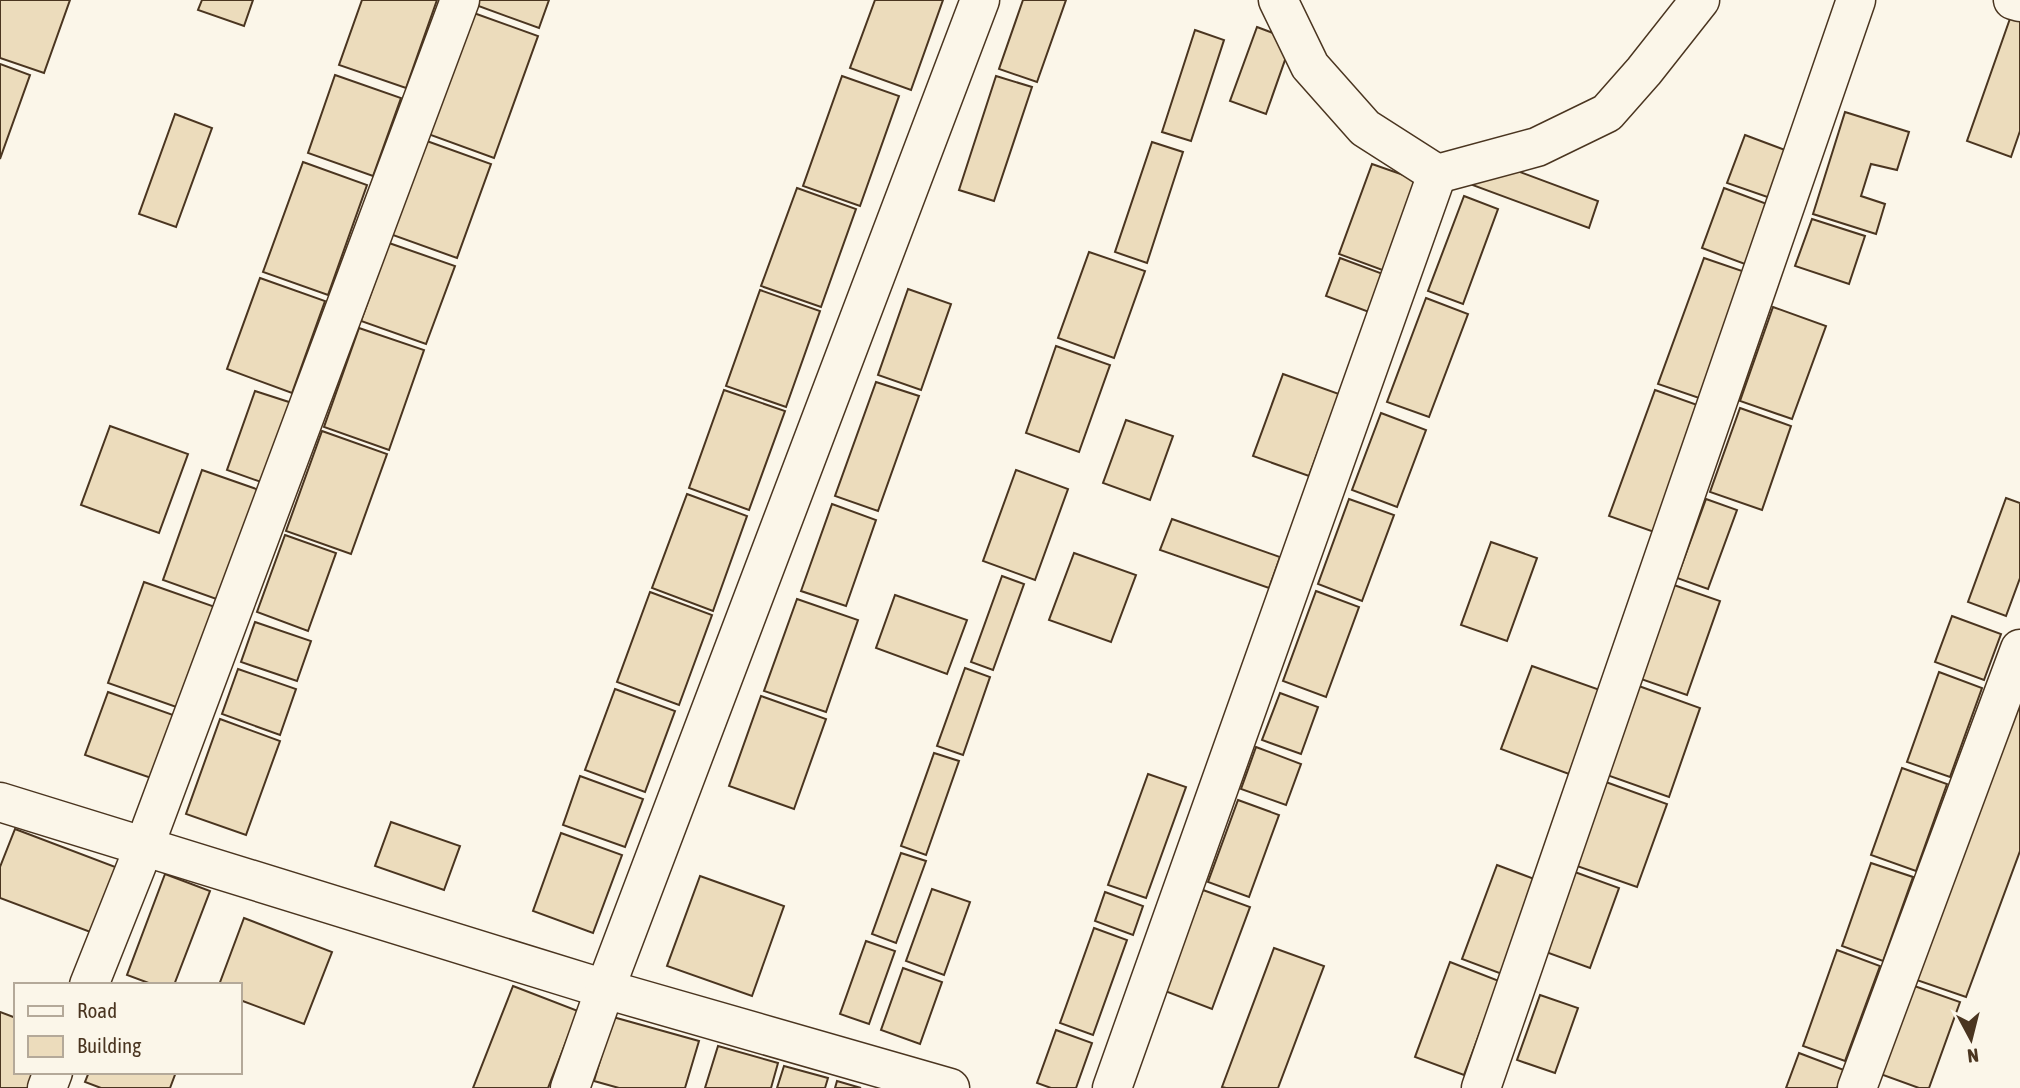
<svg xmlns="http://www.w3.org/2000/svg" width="2020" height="1088" font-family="'Asap Condensed',sans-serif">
	<rect width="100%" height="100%" fill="#fbf6e9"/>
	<g fill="#ecdcbc" stroke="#4a3520" stroke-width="2">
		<polygon points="0,0 70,0 44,73 0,58"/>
		<polygon points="202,0 253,0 244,26 198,10"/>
		<polygon points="362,0 437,0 406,88 339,65"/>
		<polygon points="475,0 549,0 539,28 473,4"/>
		<polygon points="875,0 943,0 911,90 850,68"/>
		<polygon points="1023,0 1066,0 1037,82 999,69"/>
		<polygon points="2013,10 2020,13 2020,131 2011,157 1967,141"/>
		<polygon points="471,12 538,36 494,158 428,134"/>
		<polygon points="1257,27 1292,40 1266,114 1230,101"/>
		<polygon points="1195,30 1224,40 1191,141 1162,132"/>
		<polygon points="0,64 30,75 0,159"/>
		<polygon points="335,75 401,98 373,176 308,153"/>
		<polygon points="842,76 899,96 860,206 803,186"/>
		<polygon points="996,76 1032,87 994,201 959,190"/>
		<polygon points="1845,112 1909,132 1897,170 1871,164 1861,196 1885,204 1876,234 1813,214"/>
		<polygon points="175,114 212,128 176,227 139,214"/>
		<polygon points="1745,135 1793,153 1776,200 1727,183"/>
		<polygon points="424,140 491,164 457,258 390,234"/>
		<polygon points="1152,142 1183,152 1147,263 1115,252"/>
		<polygon points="1477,156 1598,201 1589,228 1467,183"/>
		<polygon points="303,162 367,185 328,295 263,272"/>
		<polygon points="1372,164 1418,180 1385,271 1339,254"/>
		<polygon points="797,188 856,209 821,307 761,286"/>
		<polygon points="1724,188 1775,207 1753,267 1702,248"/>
		<polygon points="1464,196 1498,209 1463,304 1428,291"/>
		<polygon points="1812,219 1865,236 1849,284 1795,266"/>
		<polygon points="389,243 455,266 426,344 361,321"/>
		<polygon points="1089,252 1145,271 1114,358 1058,338"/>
		<polygon points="1340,258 1383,274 1369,312 1326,296"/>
		<polygon points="1704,258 1751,274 1705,400 1658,384"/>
		<polygon points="260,278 325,301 292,393 227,369"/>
		<polygon points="908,289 951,304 921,390 878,375"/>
		<polygon points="760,290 820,311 786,407 726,386"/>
		<polygon points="1426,298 1468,314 1429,417 1387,402"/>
		<polygon points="1773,307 1826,326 1792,419 1740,401"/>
		<polygon points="359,328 424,350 389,450 324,427"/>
		<polygon points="1056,346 1110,365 1079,452 1026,433"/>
		<polygon points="1283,374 1339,394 1309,476 1253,456"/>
		<polygon points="876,382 919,396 878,511 835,496"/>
		<polygon points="724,390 785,411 749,510 689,488"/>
		<polygon points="1655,390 1703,407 1657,533 1609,516"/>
		<polygon points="255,391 292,403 264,483 227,470"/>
		<polygon points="1740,408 1791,426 1762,510 1710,492"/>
		<polygon points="1381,413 1426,430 1397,507 1352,490"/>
		<polygon points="1126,420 1173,436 1150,500 1103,483"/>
		<polygon points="110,426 188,454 159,533 81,505"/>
		<polygon points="322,431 387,454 351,554 286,531"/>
		<polygon points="202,470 262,491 222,601 163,580"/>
		<polygon points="1016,470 1068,489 1035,580 983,561"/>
		<polygon points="687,494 747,516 713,611 652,588"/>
		<polygon points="2006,498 2020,503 2020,578 2006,616 1968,602"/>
		<polygon points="1349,499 1394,515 1362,601 1318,584"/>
		<polygon points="1706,499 1737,510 1708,589 1677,578"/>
		<polygon points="832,504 876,520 846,606 801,591"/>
		<polygon points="1172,519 1280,557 1269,588 1160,550"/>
		<polygon points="285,535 336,553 308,631 257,612"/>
		<polygon points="1491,542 1537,558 1507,641 1461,625"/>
		<polygon points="1074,553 1136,575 1111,642 1049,620"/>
		<polygon points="1002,576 1024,584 993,670 971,662"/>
		<polygon points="144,582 218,608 182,709 108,683"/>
		<polygon points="1671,584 1720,601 1687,695 1638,678"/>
		<polygon points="1316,591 1359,607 1326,697 1283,681"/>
		<polygon points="650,592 712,615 679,705 617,682"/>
		<polygon points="895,595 967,620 947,674 876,648"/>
		<polygon points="797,599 858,620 826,712 764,691"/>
		<polygon points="1952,616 2001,634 1984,680 1935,662"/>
		<polygon points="255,622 311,641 297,681 241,662"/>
		<polygon points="1532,666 1600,690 1569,774 1501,749"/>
		<polygon points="965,668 990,677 963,755 937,746"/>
		<polygon points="238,669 296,689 280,735 222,714"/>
		<polygon points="1939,672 1982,688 1950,777 1907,762"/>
		<polygon points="1636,685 1700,708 1669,797 1604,774"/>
		<polygon points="615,689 675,711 645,792 585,770"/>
		<polygon points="108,692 176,716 154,779 85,755"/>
		<polygon points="1280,693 1318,707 1301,754 1262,740"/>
		<polygon points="2020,695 2020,851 1966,997 1905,976"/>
		<polygon points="761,696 826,719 794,809 729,786"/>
		<polygon points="220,719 280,741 246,835 186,814"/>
		<polygon points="1256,747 1301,764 1286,805 1241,789"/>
		<polygon points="934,753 959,761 926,855 901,846"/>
		<polygon points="1902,768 1947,784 1916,871 1871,855"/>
		<polygon points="1148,774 1186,787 1146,898 1108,885"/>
		<polygon points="580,776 643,799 625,847 563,825"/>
		<polygon points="1603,781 1667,804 1637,887 1574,865"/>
		<polygon points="1238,800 1279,815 1249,897 1208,882"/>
		<polygon points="391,822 460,846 444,890 375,866"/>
		<polygon points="15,829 118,868 93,933 0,898 0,867"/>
		<polygon points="561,833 622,855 593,933 533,911"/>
		<polygon points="901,853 926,861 896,943 872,934"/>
		<polygon points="1871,863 1913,877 1883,961 1842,946"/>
		<polygon points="1497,865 1537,880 1502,974 1462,959"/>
		<polygon points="1572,871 1619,888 1590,968 1543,951"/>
		<polygon points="165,874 210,891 174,985 154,985 127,975"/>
		<polygon points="700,876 784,906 752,996 667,966"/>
		<polygon points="932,889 970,902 944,975 906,961"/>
		<polygon points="1203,890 1250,907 1212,1009 1165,991"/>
		<polygon points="1105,892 1143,906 1133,935 1095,921"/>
		<polygon points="244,918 332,952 304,1024 240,1000 240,985 219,985"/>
		<polygon points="1094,928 1127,940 1093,1035 1060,1023"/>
		<polygon points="866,941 895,951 869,1024 840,1014"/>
		<polygon points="1274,948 1324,966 1278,1088 1226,1088 1222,1087"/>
		<polygon points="1837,950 1880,966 1845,1061 1803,1046"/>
		<polygon points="1450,962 1499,981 1464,1075 1415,1057"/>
		<polygon points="903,968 942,982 920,1044 881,1030"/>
		<polygon points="1903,982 1960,1002 1929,1088 1919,1088 1872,1071"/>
		<polygon points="513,986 578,1011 548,1088 473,1088"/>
		<polygon points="1540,995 1578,1008 1555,1073 1517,1060"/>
		<polygon points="0,1012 16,1018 16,1072 40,1072 34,1088 0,1088"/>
		<polygon points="613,1017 699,1041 685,1088 619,1088 594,1081"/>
		<polygon points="1056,1030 1092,1043 1076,1088 1051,1088 1037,1083"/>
		<polygon points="718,1046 778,1063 771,1088 705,1088"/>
		<polygon points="1799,1053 1844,1070 1837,1088 1786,1088"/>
		<polygon points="784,1066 828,1078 825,1088 777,1088"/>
		<polygon points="89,1072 176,1072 170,1088 101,1088 85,1082"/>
		<polygon points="837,1081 861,1088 835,1088"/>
	</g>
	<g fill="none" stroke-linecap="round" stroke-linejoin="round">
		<defs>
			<g id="minor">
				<polyline points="1278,0 1310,66 1365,128 1437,174 1537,147 1607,113 1644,71 1700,0"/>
				<polyline points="2013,0 2020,2"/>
				<polyline points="0,802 605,989 950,1088"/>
				<polyline points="89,985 144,847 460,0"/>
				<polyline points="47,1088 53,1072"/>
				<polyline points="570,1088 605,989 980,0"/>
				<polyline points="1112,1088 1437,174"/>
				<polyline points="1481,1088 1856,0"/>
				<polyline points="1857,1088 2020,649"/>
			</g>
		</defs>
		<use href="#minor" stroke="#4a3520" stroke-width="41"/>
		<use href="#minor" stroke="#fbf6e9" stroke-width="38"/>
	</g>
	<rect x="14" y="983" width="228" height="91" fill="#fbf6e9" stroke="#b4a999" stroke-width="2"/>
	<rect x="28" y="1006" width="35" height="10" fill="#fbf6e9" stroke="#b4a999" stroke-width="2"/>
	<text x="77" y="1018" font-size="21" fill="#4a3520">Road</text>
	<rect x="28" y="1036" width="35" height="21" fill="#ecdcbc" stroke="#b4a999" stroke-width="2"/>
	<text x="77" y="1053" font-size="21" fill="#4a3520">Building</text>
	<g transform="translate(1971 1039) rotate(173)" stroke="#fbf6e9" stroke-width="5" paint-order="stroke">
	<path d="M0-5L12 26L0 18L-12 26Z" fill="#4a3520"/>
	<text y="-10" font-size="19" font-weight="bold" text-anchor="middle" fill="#4a3520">N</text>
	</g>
</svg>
